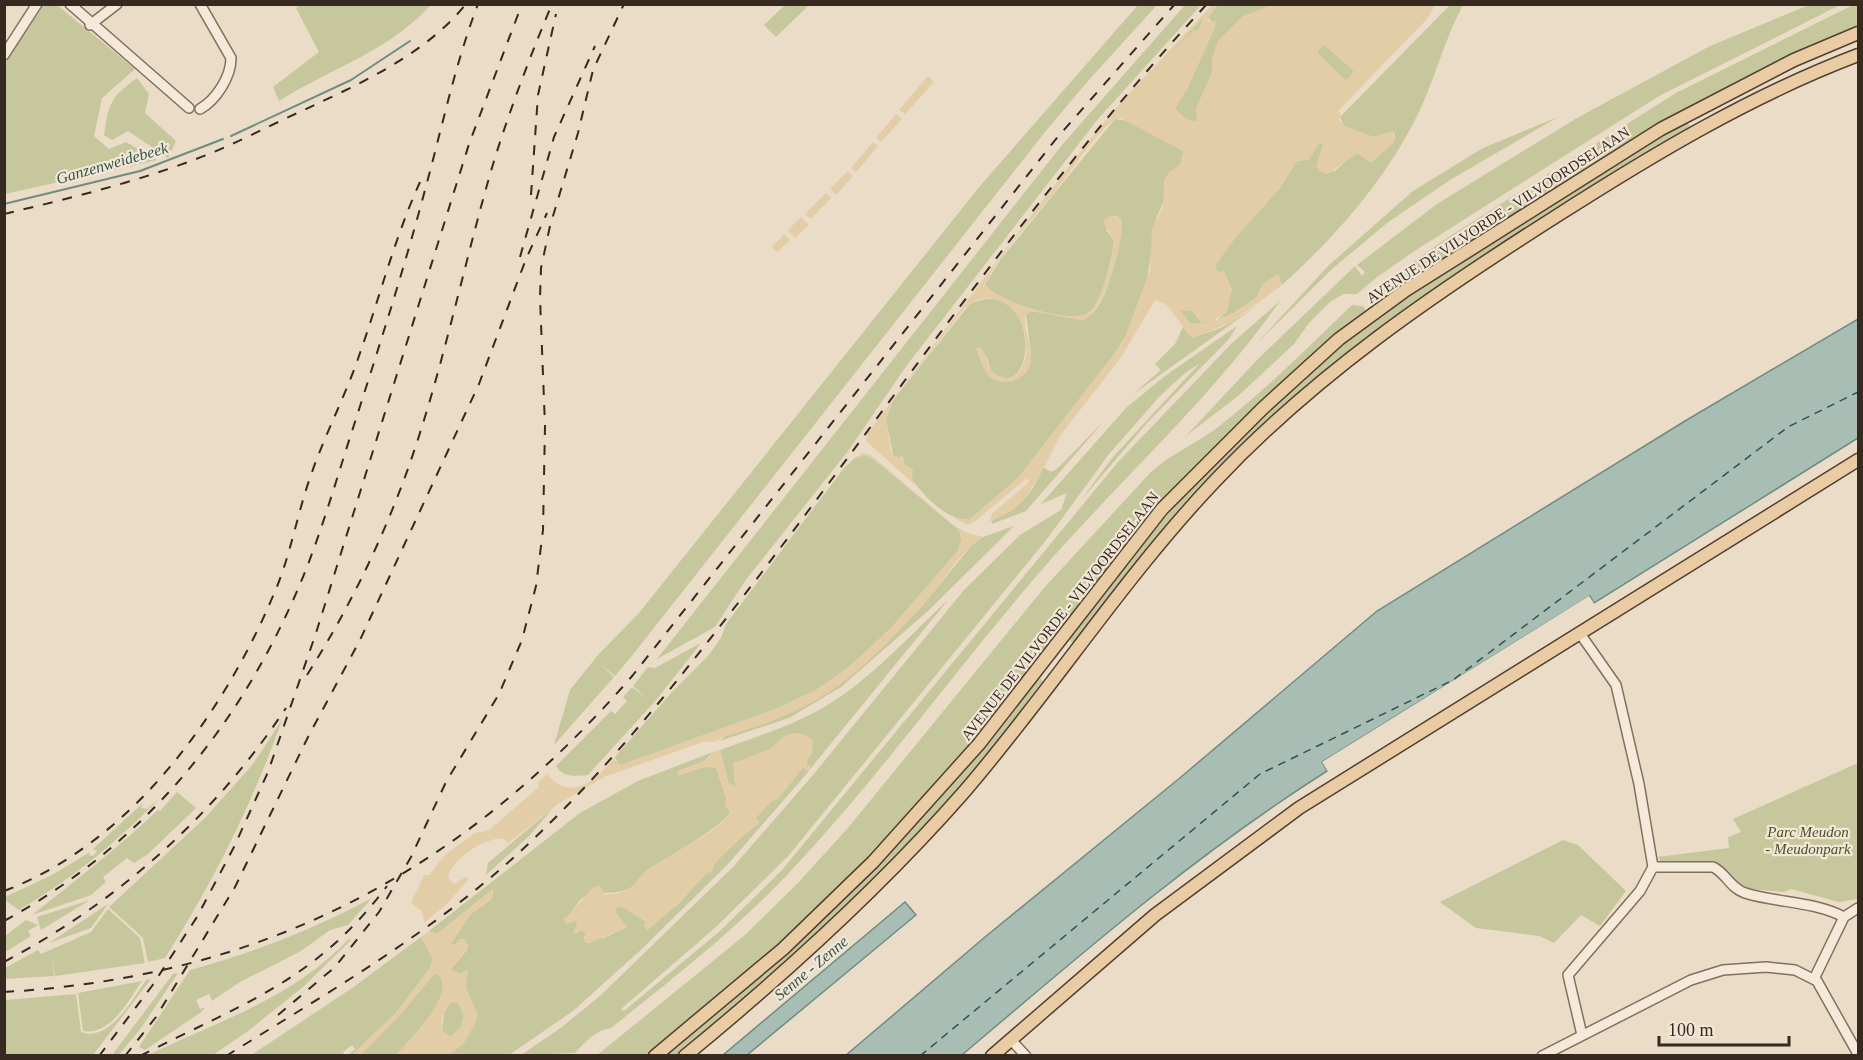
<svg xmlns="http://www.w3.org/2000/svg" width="1863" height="1060" font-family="Georgia,serif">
	<rect width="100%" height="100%" fill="#eadcc7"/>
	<g fill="#c6c79c">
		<path d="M302 4H431V5C386 53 333 67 279 101L273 87 319 52 296 8Z"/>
		<polygon points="44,5 57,5 135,69 102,98 94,136 109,149 126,142 157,160 5,194 5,63"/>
		<polygon points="785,5 809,5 776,37 764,25"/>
		<polygon points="1138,5 1157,5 1087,82 1045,132 631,657 615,676 599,663 614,677 554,745 570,690 598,655 639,613 980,186"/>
		<polygon points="1185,5 1201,5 1098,119 907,365 848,451 745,581 715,627 657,659 1062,145"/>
		<path d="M1218 5H1273L1242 17 1212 58V73L1196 109 1198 122C1186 121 1182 117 1175 108L1187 89 1215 27 1208 17Z"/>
		<path d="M1450 5H1463C1444 40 1435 79 1418 114 1385 181 1336 236 1282 285L1278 274 1261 288 1256 298 1232 314 1209 323H1190L1179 310H1192L1201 322 1217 320 1227 311C1230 293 1233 278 1215 270L1214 266 1235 238 1279 189 1297 161C1310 160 1313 154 1318 143L1324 145 1334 172 1353 154 1382 152 1394 142 1395 133 1373 137 1344 126 1340 117Z"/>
		<polygon points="1809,5 1840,5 1659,96 1413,252 1377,277 1357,294 1344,294 1331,301 1309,323 1294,344 1238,396 1186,436 1258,359 1355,266 1362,276 1365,272 1357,265 1437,204 1577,118 1710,46"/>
		<polygon points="1853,5 1858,5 1858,29 1751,74 1662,121 1393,293 1365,295 1447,238 1676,93"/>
		<polygon points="1204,17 1199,29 1161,62"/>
		<polygon points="1324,44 1355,72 1346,81 1317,53"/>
		<path d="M137 78 149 94 145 113 176 141 168 158 128 131 112 140 104 135C109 104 110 97 137 78Z"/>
		<polygon points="1558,117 1450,180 1387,223 1332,269 1257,343 1328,266 1413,191 1483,148"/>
		<path d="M1115 119 1128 121 1184 151V155L1156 219 1147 280 1127 334 1114 355 1018 478 970 519C945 525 903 476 902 456L898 458 893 455 886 419 893 400 970 304C1042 270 1038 411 991 371L987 357 978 353C985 360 982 371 992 378L1017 379 1031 353 1026 314 1031 311 1082 320C1110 310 1117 248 1122 221L1117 216 1106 230 1114 240C1112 258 1103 302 1088 313 1071 325 997 301 985 285L1001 259Z"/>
		<path d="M1687 122 1690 126 1686 131C1556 214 1420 291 1302 391L1076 642H1071L1069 637C1146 536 1225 441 1323 360 1426 275 1544 208 1657 136Z"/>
		<path d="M1280 301C1208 403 1114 485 1033 580 950 677 875 782 787 875 734 931 672 979 611 1028 597 1029 585 1042 575 1053L521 1055 562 1027 601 995 733 867 813 775 964 590 1020 535 1061 510 1067 493 1041 504 1126 408 1165 376 1237 326 1229 339 1147 423 1081 500 1113 457 1199 364 1185 373 1160 396 1109 454 1047 539 789 855 717 926 621 1009 624 1011 720 931 782 870 1118 462 1231 344Z"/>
		<path d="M1262 302 1132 395 1161 370 1155 364 1175 344 1184 325 1189 335C1214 337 1242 315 1262 302Z"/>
		<path d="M1352 305 1363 306 1367 312C1261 395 1167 489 1086 595L1083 594 1074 613 962 755 874 852 782 942 646 1055 596 1056 745 935 797 884 847 829 1044 588 1150 473C1171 453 1199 443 1222 424 1268 388 1310 345 1352 305Z"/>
		<path d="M1105 420 1026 511 992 524V519C1020 508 1032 495 1043 467L1051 472 1058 468Z"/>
		<polygon points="865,455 876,461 959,530 962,540 957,552 890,629 850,666 818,689 776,709 621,765 618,764 615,757 672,692 708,656 721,638 726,624 844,468 856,457"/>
		<polygon points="1014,526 929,610 841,687 789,718 720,741 725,736 767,723 822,696 895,634 923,605 971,546 983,537"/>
		<path d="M948 600 811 768 807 765V759L783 737 735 787 729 785 720 750C756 737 792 726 826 706 872 678 909 636 948 600Z"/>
		<path d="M701 643 657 699 588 775C575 776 563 778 556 766L611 711 615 714 627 701 623 697 632 687 647 699 633 686 648 667 655 668Z"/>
		<path d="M1040 678 1045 683C998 745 948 804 895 861 829 931 753 994 679 1055L662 1056 787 950Z"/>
		<path d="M282 720C252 805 213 882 165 958L148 962 143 938 109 907 206 817 253 764Z"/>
		<path d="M713 752 697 769 709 766 718 769 730 810 729 815C704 838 677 851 649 869 641 874 637 884 630 888 614 897 591 888 579 901 575 906 572 912 568 916L578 921 574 934 582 930 586 934 583 939 604 938 627 927 615 912 617 906 627 909 651 925 655 923 679 903 708 871 710 873 717 858 759 822 755 818 803 767 809 771 729 863 644 947 573 1011 509 1055H449L464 1043 470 1000 465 985 467 970 461 974 450 970 467 950 460 939 455 945 450 944 471 914 492 899 493 889 437 934 429 931 580 813 638 781Z"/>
		<polygon points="1858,763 1858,899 1839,902 1791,889 1784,892 1751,889 1739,886 1721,869 1660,861 1658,857 1729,848 1728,837 1741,832 1733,819"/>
		<path d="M177 792 196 808 148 854 134 863 127 858 103 877 106 882 91 895 32 915C75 881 118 848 158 810L160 811Z"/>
		<path d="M161 797C118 841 72 879 19 910L5 900V897L54 874 90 852 89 855 93 856 97 851 93 849 143 803 141 808 147 809Z"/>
		<polygon points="553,808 530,835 486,875 488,863"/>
		<polygon points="1563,840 1578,845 1626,891 1600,926 1581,915 1554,943 1539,936 1476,928 1440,902"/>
		<path d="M372 898 348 925 330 930 301 951 240 982 212 1001 209 994 196 1000 200 1009 206 1007 200 1013 145 1050 139 1047 190 970C253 953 314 929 372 898Z"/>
		<polygon points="90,900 5,952 5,936 26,920 38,925 28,931 31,936 41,930 37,917"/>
		<polygon points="108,904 91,928 49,943"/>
		<polygon points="108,909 140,938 145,963 55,976 52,956 54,976 5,979 5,968 38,950 41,954 91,932"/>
		<polygon points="421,937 433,959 430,968 396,1013 352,1055 348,1055 355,1049 352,1045 343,1052 345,1055 250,1056 355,986"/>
		<path d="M349 939 351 940 304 986 248 1031 213 1055H148C219 1021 293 998 349 939Z"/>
		<polygon points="178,973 141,1028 119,1055 112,1055 173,974"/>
		<path d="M435 973C463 988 410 1039 397 1054L360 1055 399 1016Z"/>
		<path d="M151 979 93 1055H5V1000L76 994 81 1032C109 1043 133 999 146 980Z"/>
		<path d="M142 981C129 1000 110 1036 83 1031L78 993Z"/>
		<polygon points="451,1002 458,1003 464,1015 461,1027 451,1037 442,1031 444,1012"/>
	</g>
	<g fill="#e3cda7" fill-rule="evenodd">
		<path d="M1212 5H1218L1208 17 1209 22 1216 21 1215 27 1187 89 1175 108C1181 117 1186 121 1197 121L1196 109 1212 73V58L1218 41 1242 17 1273 5H1435L1427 19 1338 111 1341 114 1339 120 1344 126 1373 137 1393 131 1394 142 1371 163 1357 153 1328 174 1320 172 1316 166 1323 145 1319 143 1309 160 1297 161 1279 189 1235 238 1215 266 1218 272 1224 271 1232 289 1227 311 1210 323 1232 314 1256 298 1263 284 1277 274 1282 285 1233 321 1194 338 1189 335 1167 305 1155 300 1122 356 1060 436 1039 477 1023 501 1013 510 990 522 992 514 1029 482 1027 478 973 523 967 525 954 518 970 519 1018 478 1123 342 1150 270 1152 229 1163 207 1164 180 1169 172 1180 165 1183 151 1122 119H1115C1091 138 1073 169 1054 193 1031 222 1000 252 985 285 997 301 1071 325 1088 313 1102 302 1113 258 1114 240L1103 222 1106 218 1114 215 1122 221C1123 245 1105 312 1082 320L1031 311 1026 314C1021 332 1038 351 1028 370 1019 384 997 386 987 374 983 370 978 354 976 348H981C989 356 985 368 996 375 1029 397 1042 318 998 300 985 295 974 300 964 309L893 400 886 419 891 452 894 456 905 458 902 463 913 469 912 479 916 486 866 441 868 433 1045 197 1112 112ZM1204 17 1199 29 1193 31 1161 62ZM1324 45 1354 71 1347 81 1317 53ZM1180 311H1192L1201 322 1208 323H1190Z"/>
		<polygon points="928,76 934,82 905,114 899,110"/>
		<polygon points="896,114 902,119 881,142 876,138"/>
		<polygon points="873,142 878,146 856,172 851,168"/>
		<polygon points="848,171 853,176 836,195 830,189"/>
		<polygon points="826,193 831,198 811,219 805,214"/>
		<polygon points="801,217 809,225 795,238 788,230"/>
		<polygon points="784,234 790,240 778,252 772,247"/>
		<path d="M863 453 871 455 952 524 965 532 983 537C958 553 942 584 922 606 888 643 849 685 803 707 778 720 752 728 725 736 711 744 718 741 703 742L604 777 558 804 508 843 505 839C488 835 451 859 448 878L454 884 466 877 468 880 446 905 424 923 422 911 411 903 424 875H429L446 854 475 833 488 831 539 787 537 783 547 774C571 803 595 781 615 757V761L621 765 776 709 818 689 850 666 890 629 957 552 962 537 959 530 876 461 865 455 850 461Z"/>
		<path d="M792 733 803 734 813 740 812 753 806 762 811 768 809 771 803 768 777 800 772 801 756 818 759 823C742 837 725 852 711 868L713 871 710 873 708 872C689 892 667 914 647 931L644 925 646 921 627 909 617 906 615 912 627 927 588 944 584 941 586 934 582 930 573 934 578 921 566 924 563 919 568 916 593 887 600 886 604 894C612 895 620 893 627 890 635 886 639 877 647 871 674 850 707 840 730 814V810L725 808 726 799 716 768 704 767 679 776 677 771 707 760 713 752 720 750 728 782 735 787 733 763 770 749 783 737Z"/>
		<path d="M493 889 492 899 471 914 451 944 455 945 460 939H464L469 946 450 970 461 974 468 970 466 988 478 1014 475 1024 464 1043 449 1055H395C409 1043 462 987 435 973L399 1016 361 1055H352L396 1013 430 968 433 959 421 937 429 931 437 934ZM451 1002 458 1003 464 1015 461 1027 451 1037 442 1031C441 1020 442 1010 451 1002Z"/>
	</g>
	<g fill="#a8beb5" stroke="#6f8c82" stroke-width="1.5">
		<path d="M1858 319V438L1594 603 1590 596 1322 762 1327 771C1196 854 1080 955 962 1055L845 1056 985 937 1181 777 1377 611 1685 421Z"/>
		<polygon points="905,902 916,915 747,1055 723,1055"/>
	</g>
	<polygon fill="#eadcc7" points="1589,596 1595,605 1589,600 1326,763 1330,770 1329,773 1322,762"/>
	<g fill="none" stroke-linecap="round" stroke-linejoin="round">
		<g stroke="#6f8c82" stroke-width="2">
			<polyline points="231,136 351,80 410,41"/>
			<polyline points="4,204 140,171 223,139"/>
		</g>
		<polyline stroke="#31544e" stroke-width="1.5" stroke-dasharray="8 6" stroke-linecap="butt" points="920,1056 1260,774 1453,680 1788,427 1858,392"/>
		<defs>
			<g id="minor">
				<polyline points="70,4 189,108"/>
				<path d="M200 4 231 58C231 77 216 100 200 109"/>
				<polyline points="90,25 117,4"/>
				<polyline points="4,55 37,4"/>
				<polyline points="1581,635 1616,685 1639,784 1653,867 1640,891 1568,975 1582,1035"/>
				<path d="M1653 867H1713C1726 873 1730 888 1745 893 1777 903 1813 901 1844 917"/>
				<polyline points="1814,979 1844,917 1858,908"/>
				<polyline points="1010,1039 1026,1056"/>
				<polyline points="1542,1056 1691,980 1723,970 1766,967 1795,970 1817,981 1858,1054"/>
			</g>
			<g id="major">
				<polyline points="655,1056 783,949 873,862 979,744 1162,509 1262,409 1339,339 1406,290 1661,129 1794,60 1858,33"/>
				<path d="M685 1056C785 974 879 889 964 792 1051 691 1123 578 1215 481 1315 375 1432 295 1555 217 1652 155 1750 96 1858 55"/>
				<polyline points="992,1056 1155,915 1299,808 1858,460"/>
			</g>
		</defs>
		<use href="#minor" stroke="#846f5e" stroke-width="12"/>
		<use href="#major" stroke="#523e32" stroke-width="15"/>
		<use href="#minor" stroke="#f5ead9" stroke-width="9"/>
		<use href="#major" stroke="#e9cca3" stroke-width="12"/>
		<g stroke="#362920" stroke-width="2" stroke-dasharray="10 10" stroke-linecap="butt">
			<polyline points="531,195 538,95 556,14"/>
			<path d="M4 214C67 199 128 184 188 162 228 148 266 127 304 110 361 83 425 55 466 4"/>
			<polyline points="520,257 554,137 595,46"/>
			<path d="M307 675C349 609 384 537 410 463 443 368 463 268 491 171 508 114 529 59 552 4"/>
			<path d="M4 891C134 842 228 708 278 584 292 548 298 511 311 475 325 434 346 395 360 353 380 296 395 237 420 182"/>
			<path d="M4 921C146 844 245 721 305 572 324 524 338 474 354 425 379 347 404 269 425 190 442 128 455 64 478 4"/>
			<path d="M4 962C119 901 214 816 286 708"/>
			<path d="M4 992C264 977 464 871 633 675L1056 139 1175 4"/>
			<polyline points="278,1015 335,967 379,912 411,857 446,782 499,694 522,640 536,586 543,530 545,426 540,298 541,268 550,226 578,133 593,70 624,4"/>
			<polyline points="99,1056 152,986 197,917 234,847 268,772 316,633 469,144 522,4"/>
			<polyline points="125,1056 156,1017 235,887 308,737 360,640 479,384 526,259 547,213"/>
			<path d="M140 1056C241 1004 315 982 387 886"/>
			<path d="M226 1056C329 992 435 931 524 848 613 765 688 668 762 572 908 381 1043 181 1207 4"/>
		</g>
	</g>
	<g text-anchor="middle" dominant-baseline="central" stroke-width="4.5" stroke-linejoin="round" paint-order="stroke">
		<g font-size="15" fill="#362920" stroke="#f2e7d6">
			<text transform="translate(1498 215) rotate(-33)">AVENUE DE VILVORDE - VILVOORDSELAAN</text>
			<text transform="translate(1060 616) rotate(-52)">AVENUE DE VILVORDE - VILVOORDSELAAN</text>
		</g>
		<g font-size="15" font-style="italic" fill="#4a5029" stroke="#f2e7d6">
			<text x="1808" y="832">Parc Meudon<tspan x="1808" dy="17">- Meudonpark</tspan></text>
		</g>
		<g font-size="16" font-style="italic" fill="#31544e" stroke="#f2e7d6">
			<text transform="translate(112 163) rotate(-16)">Ganzenweidebeek</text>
			<text transform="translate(811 968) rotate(-40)">Senne - Zenne</text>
		</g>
	</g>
	<rect width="1863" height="1060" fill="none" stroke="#362920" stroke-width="12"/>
	<path d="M1659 1036v9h130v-9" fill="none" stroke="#362920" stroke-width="3"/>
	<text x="1668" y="1036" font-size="18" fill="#362920" stroke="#f2e7d6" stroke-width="4.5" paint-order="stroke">100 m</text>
</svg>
